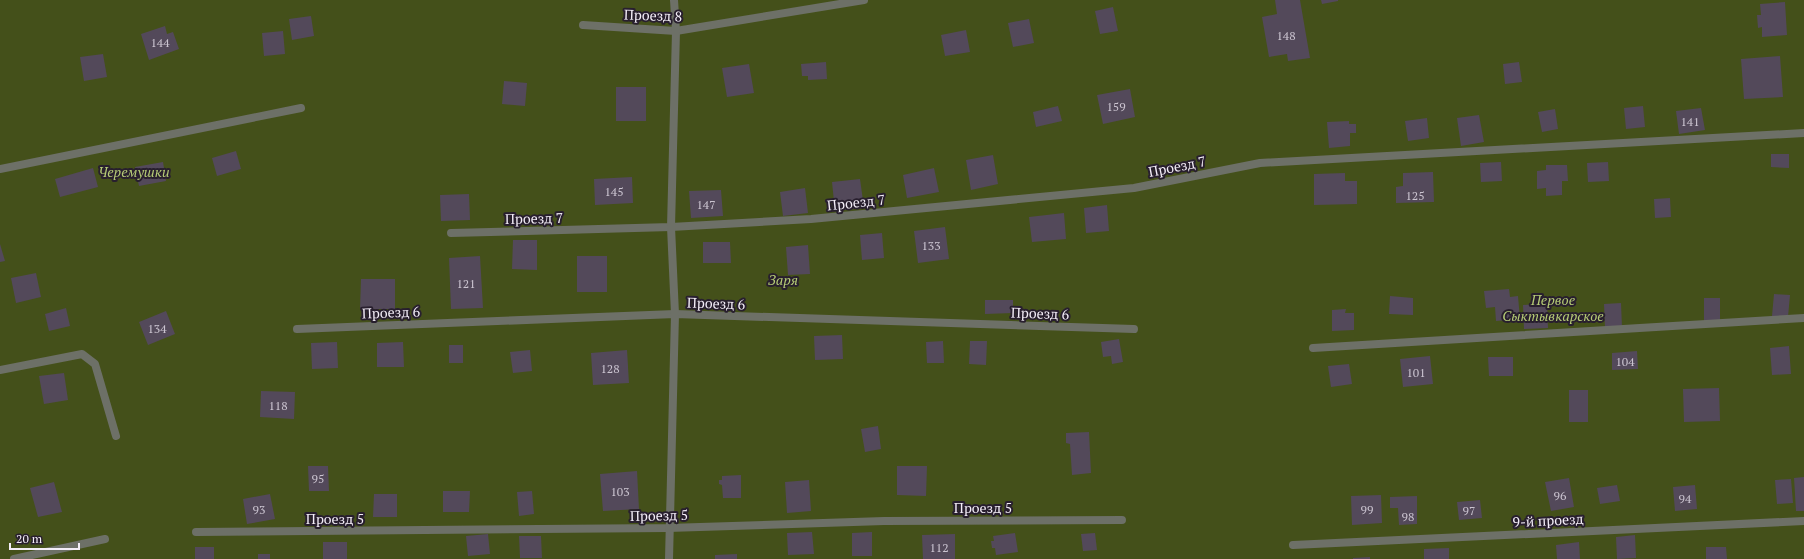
<svg xmlns="http://www.w3.org/2000/svg" width="1804" height="559" font-family="'PT Serif',serif">
	<rect width="100%" height="100%" fill="#281f2e"/>
	<rect fill="#44501a" x="0" y="0" width="1804" height="559"/>
	<g fill="#53495a">
		<polygon points="1275,0 1300,0 1310,58 1288,61 1287,54 1269,57 1262,17 1277,14"/>
		<polygon points="1321,0 1338,0 1338,1 1322,4"/>
		<polygon points="1785,2 1787,35 1762,37 1762,27 1758,28 1757,15 1761,15 1760,4"/>
		<polygon points="1113,7 1118,31 1100,34 1095,11"/>
		<polygon points="311,16 314,36 292,40 289,19"/>
		<polygon points="1029,19 1034,43 1013,47 1008,23"/>
		<polygon points="165,26 167,34 173,32 179,49 149,60 141,34"/>
		<polygon points="966,30 970,52 945,56 941,35"/>
		<polygon points="283,31 285,54 264,56 262,33"/>
		<polygon points="103,54 107,77 84,81 80,57"/>
		<polygon points="1780,56 1783,97 1744,99 1741,59"/>
		<polygon points="826,62 827,79 808,80 808,76 802,76 801,64"/>
		<polygon points="1519,62 1522,82 1505,84 1503,64"/>
		<polygon points="749,64 754,93 727,97 722,68"/>
		<polygon points="504,81 527,83 525,106 502,104"/>
		<rect x="616" y="87" width="30" height="34"/>
		<polygon points="1130,89 1135,117 1103,124 1097,95"/>
		<polygon points="1058,106 1062,121 1036,127 1033,112"/>
		<polygon points="1643,106 1645,127 1626,129 1624,108"/>
		<polygon points="1701,108 1705,130 1679,134 1676,111"/>
		<polygon points="1555,109 1558,129 1542,132 1538,112"/>
		<polygon points="1479,115 1484,142 1461,146 1457,118"/>
		<polygon points="1427,118 1429,138 1408,141 1405,121"/>
		<polygon points="1349,121 1349,124 1356,124 1356,133 1350,133 1350,146 1329,148 1327,122"/>
		<polygon points="236,151 241,169 217,176 212,158"/>
		<polygon points="1771,154 1789,154 1789,168 1771,167"/>
		<polygon points="993,155 998,184 971,190 966,160"/>
		<polygon points="163,162 166,181 139,186 135,167"/>
		<polygon points="1501,162 1502,181 1481,182 1480,163"/>
		<polygon points="1608,162 1609,181 1588,182 1587,163"/>
		<polygon points="1546,165 1567,165 1568,181 1562,181 1562,195 1546,196 1546,188 1537,189 1537,171 1546,170"/>
		<polygon points="93,168 98,187 60,197 55,179"/>
		<polygon points="934,168 939,192 907,198 903,175"/>
		<polygon points="1433,172 1434,202 1396,203 1396,187 1403,186 1403,173"/>
		<polygon points="1345,173 1345,181 1357,181 1357,204 1314,205 1314,174"/>
		<polygon points="632,177 633,203 595,205 594,179"/>
		<polygon points="860,179 864,208 835,211 832,182"/>
		<polygon points="805,188 808,213 783,216 780,192"/>
		<polygon points="721,190 723,216 691,218 689,191"/>
		<polygon points="469,194 470,220 441,221 440,195"/>
		<polygon points="1670,198 1671,217 1655,218 1654,199"/>
		<polygon points="1107,205 1109,231 1086,233 1084,208"/>
		<polygon points="1064,213 1066,239 1032,242 1029,217"/>
		<polygon points="945,227 949,259 918,263 914,231"/>
		<polygon points="882,233 884,258 862,260 860,235"/>
		<polygon points="513,240 537,240 537,270 512,269"/>
		<polygon points="703,242 730,242 731,263 703,263"/>
		<polygon points="0,244 5,261 0,262"/>
		<polygon points="808,245 810,274 788,275 786,247"/>
		<polygon points="480,256 483,308 451,309 449,258"/>
		<rect x="577" y="256" width="30" height="36"/>
		<polygon points="36,273 41,297 16,303 11,278"/>
		<polygon points="361,279 395,279 395,309 360,309"/>
		<polygon points="1509,289 1510,297 1518,296 1520,319 1496,321 1495,307 1486,308 1484,291"/>
		<polygon points="1774,294 1790,295 1788,317 1772,316"/>
		<polygon points="1390,296 1413,298 1413,315 1389,314"/>
		<polygon points="1704,298 1720,298 1720,322 1704,321"/>
		<polygon points="985,300 1013,300 1013,313 985,314"/>
		<polygon points="1547,303 1548,328 1524,329 1523,305"/>
		<polygon points="1621,303 1622,328 1605,328 1604,304"/>
		<polygon points="66,308 70,326 49,331 45,314"/>
		<polygon points="1346,309 1345,313 1354,313 1354,330 1332,331 1332,310"/>
		<polygon points="166,311 175,334 148,345 139,322"/>
		<polygon points="842,335 843,359 815,360 814,336"/>
		<polygon points="1119,339 1123,362 1112,364 1111,356 1103,357 1101,342"/>
		<polygon points="943,341 944,363 927,363 926,342"/>
		<polygon points="970,341 987,341 986,365 969,364"/>
		<polygon points="337,342 338,368 312,369 311,343"/>
		<polygon points="403,342 404,367 377,367 377,343"/>
		<rect x="449" y="345" width="14" height="18"/>
		<polygon points="1789,346 1791,374 1772,375 1770,348"/>
		<polygon points="530,350 532,371 513,373 510,352"/>
		<polygon points="627,350 629,383 593,385 591,353"/>
		<polygon points="1637,351 1638,369 1612,370 1612,353"/>
		<polygon points="1430,356 1433,384 1403,387 1400,359"/>
		<polygon points="1488,357 1513,357 1513,376 1489,376"/>
		<polygon points="1349,364 1352,384 1331,387 1328,366"/>
		<polygon points="64,373 68,400 44,404 39,376"/>
		<polygon points="1719,388 1720,421 1684,422 1683,389"/>
		<rect x="1569" y="390" width="19" height="32"/>
		<polygon points="261,391 295,392 294,419 260,417"/>
		<polygon points="878,426 881,449 865,452 861,429"/>
		<polygon points="1089,432 1091,473 1072,475 1070,444 1066,443 1066,433"/>
		<polygon points="308,466 328,466 329,491 309,491"/>
		<polygon points="897,466 927,466 926,496 897,495"/>
		<polygon points="637,471 639,509 603,511 600,474"/>
		<polygon points="741,475 741,498 723,498 722,485 719,484 719,480 722,480 722,476"/>
		<polygon points="1804,477 1804,511 1796,511 1794,478"/>
		<polygon points="1569,478 1574,507 1551,511 1545,482"/>
		<polygon points="1791,479 1793,503 1777,504 1775,480"/>
		<polygon points="809,480 811,511 787,513 785,482"/>
		<polygon points="54,482 62,512 38,517 30,488"/>
		<polygon points="1617,485 1620,501 1600,504 1597,488"/>
		<polygon points="1695,485 1697,509 1675,511 1673,487"/>
		<polygon points="443,491 470,491 469,512 443,512"/>
		<polygon points="532,491 534,514 519,516 517,492"/>
		<polygon points="270,494 275,519 247,524 243,499"/>
		<polygon points="374,494 397,494 397,517 373,517"/>
		<polygon points="1381,495 1382,523 1352,525 1351,496"/>
		<polygon points="1417,496 1417,524 1399,525 1398,508 1390,508 1390,497"/>
		<polygon points="1480,500 1482,518 1459,520 1457,502"/>
		<polygon points="812,532 814,554 788,555 787,533"/>
		<polygon points="872,532 872,556 852,556 852,533"/>
		<polygon points="1015,533 1018,552 996,555 995,548 992,548 991,541 994,541 993,536"/>
		<polygon points="1095,533 1097,550 1083,551 1081,534"/>
		<polygon points="488,534 490,554 468,556 466,536"/>
		<polygon points="955,534 955,559 923,559 922,535"/>
		<polygon points="1635,535 1636,558 1617,559 1616,537"/>
		<polygon points="519,536 541,536 542,558 520,558"/>
		<rect x="323" y="542" width="24" height="17"/>
		<polygon points="1579,542 1580,559 1557,559 1556,545"/>
		<rect x="195" y="547" width="19" height="12"/>
		<polygon points="1706,547 1726,547 1727,559 1706,559"/>
		<polygon points="1449,548 1449,559 1424,559 1424,549"/>
		<rect x="258" y="554" width="12" height="5"/>
		<polygon points="737,554 737,559 715,559 715,555"/>
		<polygon points="1370,557 1370,559 1353,559 1353,558"/>
	</g>
	<g fill="none" stroke-linecap="round" stroke-linejoin="round">
		<g stroke="#6d7067" stroke-width="8">
			<polyline points="583,25 676,31 864,0"/>
			<polyline points="0,169 301,108"/>
			<polyline points="451,233 671,227 811,219 1134,188 1260,163 1804,133"/>
			<polyline points="297,329 675,314 1134,329"/>
			<polyline points="1313,348 1804,318"/>
			<polyline points="0,370 82,354 95,364 116,436"/>
			<polyline points="196,532 668,528 884,521 1122,520"/>
			<polyline points="1293,545 1804,521"/>
			<polyline points="14,559 105,539"/>
		</g>
		<polyline stroke="#6d7067" stroke-width="8" points="669,559 675,314 671,227 676,31 674,0"/>
	</g>
	<g text-anchor="middle" dominant-baseline="central" stroke-width="4" stroke-linejoin="round" paint-order="stroke">
		<g font-size="12" fill="#cbc4d0">
			<text x="1286" y="35">148</text>
			<text x="160" y="42">144</text>
			<text x="1116" y="106">159</text>
			<text x="1690" y="121">141</text>
			<text x="614" y="191">145</text>
			<text x="1415" y="195">125</text>
			<text x="706" y="204">147</text>
			<text x="931" y="245">133</text>
			<text x="466" y="283">121</text>
			<text x="157" y="328">134</text>
			<text x="1625" y="361">104</text>
			<text x="610" y="368">128</text>
			<text x="1416" y="372">101</text>
			<text x="278" y="405">118</text>
			<text x="318" y="478">95</text>
			<text x="620" y="491">103</text>
			<text x="1560" y="495">96</text>
			<text x="1685" y="498">94</text>
			<text x="259" y="509">93</text>
			<text x="1367" y="509">99</text>
			<text x="1469" y="510">97</text>
			<text x="1408" y="516">98</text>
			<text x="939" y="547">112</text>
		</g>
		<g font-size="14" fill="#f3edf7" stroke="#281f2e">
			<text transform="translate(653 15) rotate(2)">Проезд 8</text>
			<text transform="translate(1177 166) rotate(-11)">Проезд 7</text>
			<text transform="translate(856 202) rotate(-6)">Проезд 7</text>
			<text transform="translate(534 218) rotate(-1)">Проезд 7</text>
			<text transform="translate(716 303) rotate(2)">Проезд 6</text>
			<text transform="translate(391 312) rotate(-2)">Проезд 6</text>
			<text transform="translate(1040 313) rotate(2)">Проезд 6</text>
			<text x="983" y="507">Проезд 5</text>
			<text transform="translate(659 515) rotate(-1)">Проезд 5</text>
			<text x="335" y="518">Проезд 5</text>
			<text transform="translate(1548 520) rotate(-3)">9-й проезд</text>
		</g>
		<g font-size="14" font-style="italic" fill="#b6cc76" stroke="#281f2e">
			<text x="134" y="171">Черемушки</text>
			<text x="783" y="279">Заря</text>
			<text x="1553" y="299">Первое<tspan x="1553" dy="16">Сыктывкарское</tspan></text>
		</g>
	</g>
	<path d="M10 543v6h69v-6" fill="none" stroke="#f3edf7" stroke-width="2"/>
	<text x="16" y="543" font-size="12" fill="#f3edf7" stroke="#281f2e" stroke-width="3" paint-order="stroke">20 m</text>
</svg>
